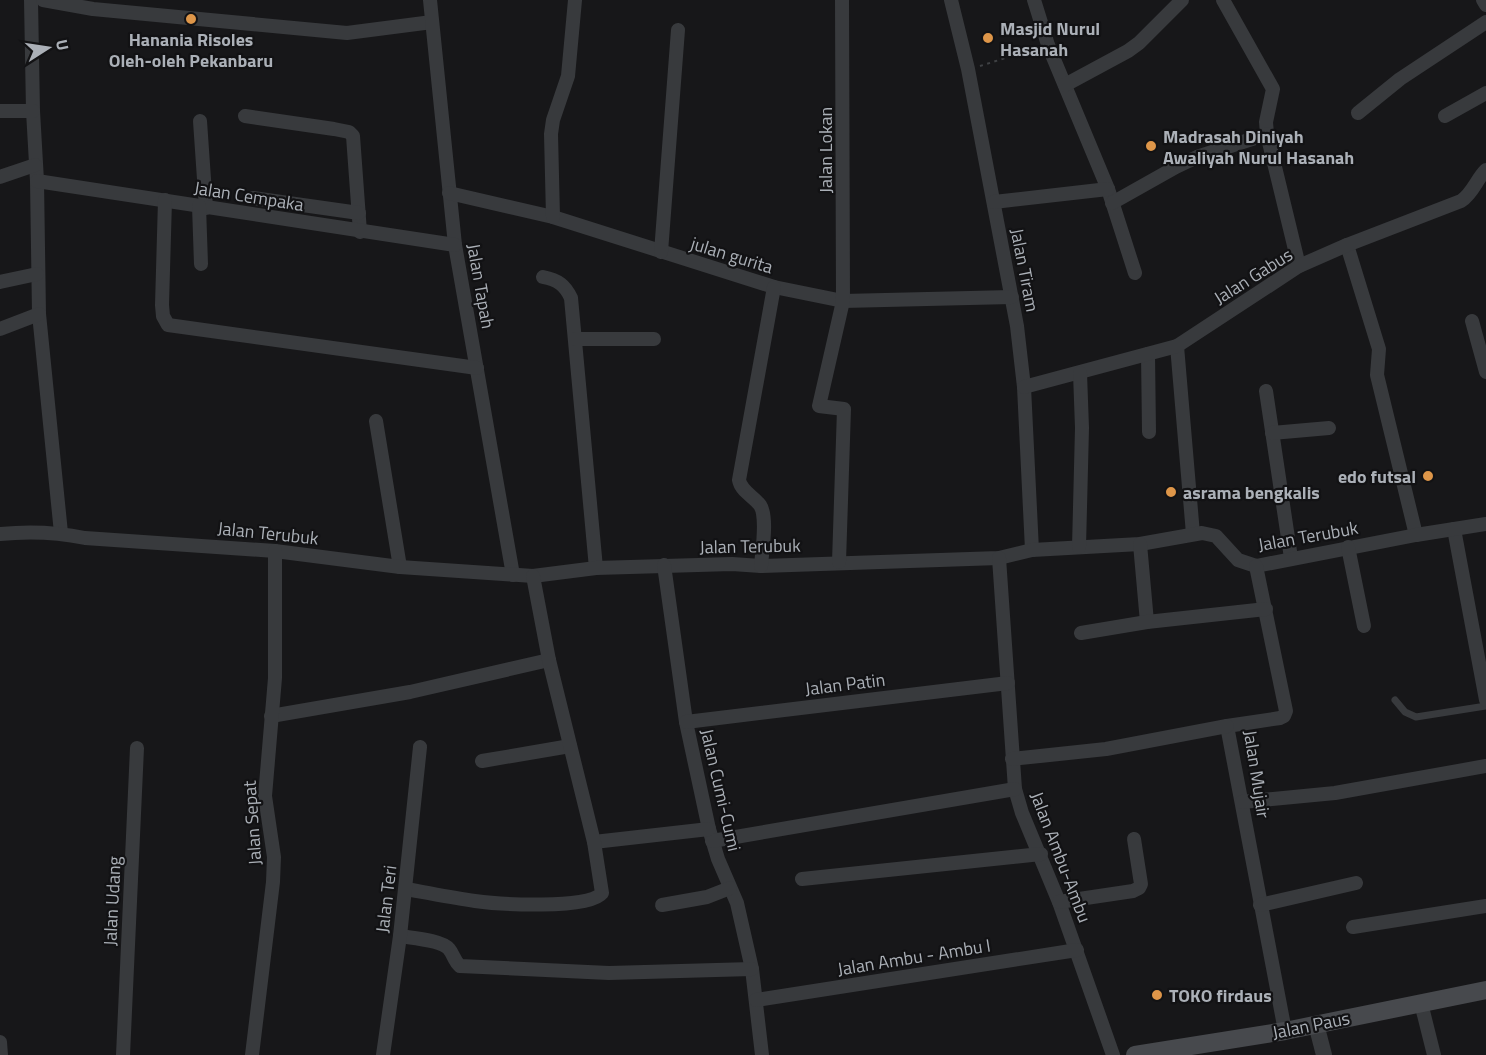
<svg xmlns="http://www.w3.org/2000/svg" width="1486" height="1055" font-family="'Titillium Web',sans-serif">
	<rect width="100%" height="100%" fill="#171719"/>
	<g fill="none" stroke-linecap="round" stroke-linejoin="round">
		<polyline stroke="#3f4144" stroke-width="2" stroke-dasharray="3 4.5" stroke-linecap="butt" points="980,66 1037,48"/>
		<polyline stroke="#383a3d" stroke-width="7" points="1395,700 1405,712 1416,717 1486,706"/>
		<g stroke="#383a3d" stroke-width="14">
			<polyline points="31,0 33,111 37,181 39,314 61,533"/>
			<polyline points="43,0 93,9 347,33 432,22"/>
			<polyline points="430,0 455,245 513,575"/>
			<polyline points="951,0 968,69 1017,326 1024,387 1032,550"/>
			<polyline points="1034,0 1048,45 1108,189 1135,273"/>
			<polyline points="1223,0 1273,89 1266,122 1267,134 1299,266"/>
			<polyline points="1483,0 1486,5"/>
			<polyline points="1065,85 1128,51 1139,43 1182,0"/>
			<polyline points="0,111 33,111"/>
			<polyline points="1358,113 1400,79 1486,22"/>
			<polyline points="245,116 334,129 349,132 353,136 360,232"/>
			<polyline points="1445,116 1486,93"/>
			<polyline points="200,121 206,208"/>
			<polyline points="0,177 35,165"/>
			<polyline points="37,181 455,245"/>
			<polyline points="449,193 553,217 774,287 843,301 1012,297"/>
			<polyline points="253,198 359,213"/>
			<polyline points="165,200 162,305 163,316 168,325 477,368"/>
			<polyline points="994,202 1108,189"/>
			<polyline points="1112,203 1176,167 1197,157 1267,134"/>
			<polyline points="199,206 201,264"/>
			<polyline points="553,217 551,134 553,120 568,76 575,0"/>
			<polyline points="1347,245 1379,349 1377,375 1416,535"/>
			<polyline points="661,252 678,30"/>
			<path d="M543 277C558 280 565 285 571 298L596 568"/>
			<polyline points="0,282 37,274"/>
			<polyline points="1472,321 1486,372"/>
			<polyline points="0,329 39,314"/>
			<polyline points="576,339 654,339"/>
			<polyline points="1177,346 1193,534"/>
			<polyline points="1148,354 1149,432"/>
			<path d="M1024 387 1177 346 1299 266 1347 245 1461 201C1473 193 1476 180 1486 170"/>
			<polyline points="1266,391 1291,558"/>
			<polyline points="376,421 400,567"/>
			<polyline points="1272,433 1329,428"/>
			<polyline points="1454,529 1486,700"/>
			<path d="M0 534C29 531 56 532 85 538L275 551 400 567 533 576 596 568 732 564 761 566 999 558 1032 550 1140 544 1202 533 1216 536 1238 560 1256 566 1416 535 1486 524"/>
			<polyline points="1140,544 1147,622"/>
			<polyline points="1079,547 1082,428 1080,373"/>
			<polyline points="1348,547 1364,626"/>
			<polyline points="999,558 1015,789 1022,813 1059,902 1113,1055"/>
			<polyline points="839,562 844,409 819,406 843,301 842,0"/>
			<polyline points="664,565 686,722 709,829 718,859 737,903 752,969 762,1055"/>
			<path d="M761 566C762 551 768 517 760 505 753 496 741 491 739 480L774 287"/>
			<polyline points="1256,566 1286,711 1284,716 1280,718 1227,726 1285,1031"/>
			<polyline points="1081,633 1147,622 1266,609"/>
			<polyline points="271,716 410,692 549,660"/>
			<polyline points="686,722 1008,683"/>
			<polyline points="1012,759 1106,749 1227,726"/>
			<polyline points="482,761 570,746"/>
			<polyline points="1242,802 1335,793 1486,766"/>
			<polyline points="712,841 1015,789"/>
			<polyline points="594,842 709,829"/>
			<polyline points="802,879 1041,854"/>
			<path d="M406 889C429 893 452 898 475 901 497 904 589 910 602 893L594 842 549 660 533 576"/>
			<polyline points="1059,902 1133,891 1139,888 1141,884 1134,839"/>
			<polyline points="662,905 707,897 730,888"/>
			<polyline points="1260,905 1356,883"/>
			<polyline points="1353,927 1486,906"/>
			<path d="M400 936C412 938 442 940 449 949 454 955 454 961 460 966L609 973 752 969"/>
			<polyline points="756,1000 1077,950"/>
			<polyline points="1421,1003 1434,1055"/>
			<polyline points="0,1042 1,1055"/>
			<polyline points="123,1055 137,748"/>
			<polyline points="252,1055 273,882 274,857 265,796 275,678 275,551"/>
			<polyline points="383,1055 400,936 420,747"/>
		</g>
		<polyline stroke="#383a3d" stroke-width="16" points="1316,1024 1324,1055"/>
		<polyline stroke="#47494d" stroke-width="18" points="1135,1055 1285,1031 1486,990"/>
	</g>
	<g fill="#de9649" stroke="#121214" stroke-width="2">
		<circle cx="191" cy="19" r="6"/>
		<circle cx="988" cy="38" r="6"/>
		<circle cx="1151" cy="146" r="6"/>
		<circle cx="1428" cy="476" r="6"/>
		<circle cx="1171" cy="492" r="6"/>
		<circle cx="1157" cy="995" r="6"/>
	</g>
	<g text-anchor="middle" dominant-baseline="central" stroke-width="4.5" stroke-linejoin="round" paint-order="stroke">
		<g font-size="18" font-weight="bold" fill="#abb0b7" stroke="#121214" text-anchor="start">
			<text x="1000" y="28">Masjid Nurul<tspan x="1000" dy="21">Hasanah</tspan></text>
			<text x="191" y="39" text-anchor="middle">Hanania Risoles<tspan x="191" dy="21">Oleh-oleh Pekanbaru</tspan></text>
			<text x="1163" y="136">Madrasah Diniyah<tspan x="1163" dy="21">Awaliyah Nurul Hasanah</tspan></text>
			<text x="1416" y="476" text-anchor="end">edo futsal</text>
			<text x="1183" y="492">asrama bengkalis</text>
			<text x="1169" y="995">TOKO firdaus</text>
		</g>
		<g font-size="18" fill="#abb0b7" stroke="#121214">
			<text transform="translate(825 150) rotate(-90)">Jalan Lokan</text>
			<text transform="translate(249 196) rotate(9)">Jalan Cempaka</text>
			<text transform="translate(732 255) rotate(17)">julan gurita</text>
			<text transform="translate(1025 270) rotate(79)">Jalan Tiram</text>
			<text transform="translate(1253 276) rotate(-32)">Jalan Gabus</text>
			<text transform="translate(481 286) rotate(80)">Jalan Tapah</text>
			<text transform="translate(268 533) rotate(6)">Jalan Terubuk</text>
			<text transform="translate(1308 536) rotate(-10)">Jalan Terubuk</text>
			<text transform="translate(750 546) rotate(-1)">Jalan Terubuk</text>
			<text transform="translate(845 684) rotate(-7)">Jalan Patin</text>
			<text transform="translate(1257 774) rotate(81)">Jalan Mujair</text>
			<text transform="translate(721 790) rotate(77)">Jalan Cumi-Cumi</text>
			<text transform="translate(252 823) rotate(-94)">Jalan Sepat</text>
			<text transform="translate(1061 857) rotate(69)">Jalan Ambu-Ambu</text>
			<text transform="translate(386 899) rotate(-83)">Jalan Teri</text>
			<text transform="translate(112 901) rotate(-87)">Jalan Udang</text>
			<text transform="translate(914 957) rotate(-9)">Jalan Ambu - Ambu I</text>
			<text transform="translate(1311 1025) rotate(-11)">Jalan Paus</text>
		</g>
	</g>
	<g transform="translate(48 48) rotate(78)" stroke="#121214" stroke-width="4.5" paint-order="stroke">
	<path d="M0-4.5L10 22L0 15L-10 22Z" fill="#abb0b7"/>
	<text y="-9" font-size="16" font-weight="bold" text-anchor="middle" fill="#abb0b7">U</text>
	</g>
</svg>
